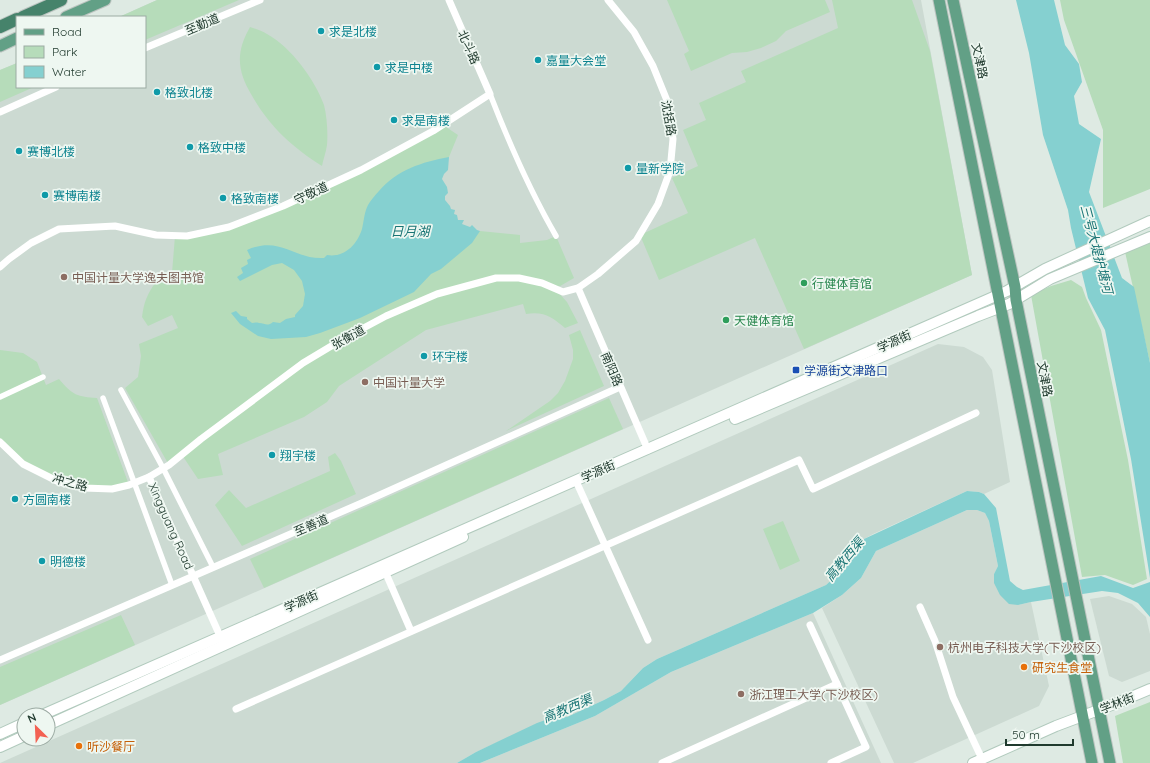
<svg xmlns="http://www.w3.org/2000/svg" width="1150" height="763" font-family="Quicksand,'Noto Sans SC',sans-serif">
	<rect width="100%" height="100%" fill="#deeae3"/>
	<g fill="#ccdad2">
		<polygon points="157,0 921,0 972,275 0,705 0,70 17,63 17,87 145,87 145,17 119,17"/>
		<polygon points="938,344 964,347 983,357 992,370 1010,482 984,494 979,492 967,491 873,534 864,539 855,549 848,565 826,585 657,659 643,668 621,691 604,700 567,717 551,718 476,752 457,763 0,763"/>
		<polygon points="967,510 977,510 985,513 989,521 998,566 994,574 1018,605 1031,602 1049,686 1039,706 913,763 894,763 822,608 842,595 861,578 876,551"/>
		<polygon points="1109,596 1132,604 1146,617 1150,634 1150,671 1122,682 1109,676 1090,599"/>
		<polygon points="813,613 881,763 480,763 595,716 671,672"/>
	</g>
	<g fill="#b6dcba">
		<polygon points="157,0 239,0 145,40 145,17 119,17"/>
		<polygon points="667,0 825,0 830,12 786,31 776,41 761,48 747,52 732,53 691,71 684,54 689,51"/>
		<polygon points="832,0 912,0 930,51 972,275 804,349 755,238 659,280 640,235 688,213 672,178 698,166 683,130 706,120 699,103 746,82 741,71 838,28"/>
		<polygon points="1060,0 1150,0 1150,189 1103,208 1103,130 1064,20"/>
		<path d="M250 27C256 29 262 31 267 34 291 47 315 80 324 105 327 117 328 133 327 145 326 152 323 160 322 166 291 146 269 126 251 94 244 82 239 70 240 56 241 45 245 36 250 27Z"/>
		<polygon points="17,63 17,87 34,87 0,102 0,70"/>
		<path d="M443 125 458 135 449 157 429 184 450 232 480 231 520 235V243L547 240 556 236 574 278 555 289 567 302 578 323 565 328C552 317 544 311 526 314L523 304 426 330 339 386 327 402 304 417 218 454 223 475 198 479 182 455 169 465 125 388 138 377 141 356 139 344 178 328 172 315 148 326 142 317C144 302 147 294 156 282L167 283 172 273 175 236 229 227 283 206Z"/>
		<polygon points="1150,231 1150,363 1123,243"/>
		<polygon points="1071,280 1082,287 1086,298 1101,330 1128,460 1147,579 1133,585 1105,575 1082,577 1031,295 1051,286"/>
		<polygon points="580,330 604,386 506,431 550,401 558,393 565,381 573,359 573,350 569,335"/>
		<path d="M0 350 23 353 37 362 46 385 59 379C72 395 78 397 97 398L129 485 112 489 59 482 23 464 0 442Z"/>
		<polygon points="609,398 623,429 264,588 250,559"/>
		<polygon points="335,453 341,461 356,494 242,546 215,505 229,490 246,508 330,471 328,457"/>
		<polygon points="783,521 800,561 780,570 763,529"/>
		<polygon points="121,615 135,645 0,705 0,667"/>
		<polygon points="1150,702 1150,763 1123,763 1115,716"/>
	</g>
	<g fill="#85d0d0">
		<polygon points="1016,0 1054,0 1065,45 1079,64 1082,82 1074,96 1079,124 1101,139 1089,192 1122,278 1134,287 1150,363 1150,578 1131,459 1105,330 1088,298 1071,228 1068,210 1043,135 1029,53"/>
		<path d="M449 157 448 170 444 174 442 179 447 187 448 193 445 196V200L450 206 451 209 455 210 454 214 457 215 458 220H464L462 224 470 227 472 225 477 230 480 231 472 243 441 269 431 274 414 292 360 318 320 333 306 337 271 339 258 336 240 324 231 313 236 311 241 316 247 317V319L252 323C254 323 256 322 259 323 265 323 267 327 273 322L280 323 286 319 295 317V315L303 306 305 294 302 281 294 270 282 263 272 265 240 281 237 277 243 273 241 268 248 264 247 260 251 258 247 250C281 235 294 260 324 258L327 255C344 258 357 245 362 229 364 221 364 213 368 205 371 200 375 195 379 191 397 170 422 162 449 157Z"/>
		<polygon points="967,491 979,492 984,494 996,508 1010,581 1017,587 1023,590 1101,576 1133,588 1150,582 1150,617 1138,603 1118,593 1102,591 1031,602 1018,605 1009,604 1000,595 994,583 994,574 998,566 989,521 985,513 977,510 967,510 876,551 861,578 842,595 813,613 671,672 595,716 480,763 457,763 476,752 537,723 551,718 567,717 604,700 621,691 643,668 657,659 826,585 848,565 855,549 864,539"/>
	</g>
	<g fill="none" stroke-linecap="round" stroke-linejoin="round">
		<defs>
			<g id="secondary">
				<polyline points="735,419 978,316 1009,304 1050,279 1150,237"/>
				<polyline points="42,715 1007,291 1045,269 1150,221"/>
				<polyline points="48,725 463,537"/>
				<polyline points="0,734 24,723"/>
				<polyline points="0,747 24,736"/>
				<polyline points="973,763 1056,726 1117,703 1150,689"/>
			</g>
			<g id="primary">
				<polyline points="939,0 1092,763"/>
				<polyline points="953,0 1015,287 1016,300 1110,763"/>
				<polyline points="66,17 105,0"/>
				<polyline points="0,46 17,38"/>
			</g>
			<g id="trunk">
				<polyline points="23,17 61,0"/>
				<polyline points="0,27 17,19"/>
			</g>
		</defs>
		<use href="#secondary" stroke="#b1cabd" stroke-width="12"/>
		<use href="#primary" stroke="#bcc4c0" stroke-width="13"/>
		<use href="#trunk" stroke="#bcc4c0" stroke-width="14"/>
		<g stroke="#fff" stroke-width="5.5">
			<path d="M490 94C509 143 530 191 556 236"/>
			<polyline points="121,390 163,468 213,567"/>
			<polyline points="0,397 43,377"/>
			<polyline points="103,398 172,585"/>
		</g>
		<g stroke="#fff" stroke-width="7">
			<polyline points="145,48 260,0"/>
			<polyline points="0,112 56,87"/>
			<polyline points="0,267 9,259 31,243 59,229 115,226 156,235 187,236 229,227 283,206 361,170 433,131 490,94 449,0"/>
			<polyline points="578,288 648,450"/>
			<polyline points="0,442 23,464 59,482 84,488 112,489 129,485 149,477 169,465 201,439 303,363 343,339 386,316 437,294 496,278 519,278 542,283 563,292 578,288 598,274 636,241 658,204 670,171 673,139 668,103 653,66 634,32 608,0"/>
			<polyline points="149,477 220,636"/>
			<polyline points="576,481 648,640"/>
			<polyline points="384,569 411,631"/>
			<polyline points="920,607 935,641 953,697 982,759"/>
			<polyline points="810,625 866,747 831,763"/>
			<polyline points="0,660 364,502 620,387"/>
			<polyline points="236,709 799,460 813,489 976,413"/>
			<polyline points="662,763 837,684"/>
		</g>
		<use href="#secondary" stroke="#fff" stroke-width="10"/>
		<use href="#primary" stroke="#62a086" stroke-width="11"/>
		<use href="#trunk" stroke="#46836b" stroke-width="12"/>
	</g>
	<g fill="#0f9aa8" stroke="#eef7f1" stroke-width="1.5">
		<circle cx="321" cy="31" r="4"/>
		<circle cx="538" cy="60" r="4"/>
		<circle cx="377" cy="67" r="4"/>
		<circle cx="157" cy="92" r="4"/>
		<circle cx="394" cy="120" r="4"/>
		<circle cx="190" cy="147" r="4"/>
		<circle cx="19" cy="151" r="4"/>
		<circle cx="628" cy="168" r="4"/>
		<circle cx="45" cy="195" r="4"/>
		<circle cx="223" cy="198" r="4"/>
		<circle cx="424" cy="356" r="4"/>
		<circle cx="272" cy="455" r="4"/>
		<circle cx="15" cy="499" r="4"/>
		<circle cx="42" cy="561" r="4"/>
	</g>
	<g fill="#8d6e63" stroke="#eef7f1" stroke-width="1.5">
		<circle cx="64" cy="277" r="4"/>
		<circle cx="365" cy="382" r="4"/>
		<circle cx="940" cy="647" r="4"/>
		<circle cx="741" cy="694" r="4"/>
	</g>
	<g fill="#2e9e5b" stroke="#eef7f1" stroke-width="1.5">
		<circle cx="804" cy="283" r="4"/>
		<circle cx="726" cy="320" r="4"/>
	</g>
	<rect fill="#1a4fb4" stroke="#eef7f1" stroke-width="1.5" x="792" y="366" width="8" height="8" rx="2"/>
	<g fill="#e8710a" stroke="#eef7f1" stroke-width="1.5">
		<circle cx="1024" cy="667" r="4"/>
		<circle cx="79" cy="746" r="4"/>
	</g>
	<g text-anchor="middle" dominant-baseline="central" stroke-width="3.5" stroke-linejoin="round" paint-order="stroke">
		<g font-size="12" fill="#203a2e" stroke="#eef7f1">
			<text transform="translate(202 24) rotate(-23)">至勤道</text>
			<text transform="translate(469 47) rotate(66)">北斗路</text>
			<text transform="translate(980 61) rotate(78)">文津路</text>
			<text transform="translate(669 118) rotate(80)">沈括路</text>
			<text transform="translate(311 193) rotate(-25)">守敬道</text>
			<text transform="translate(348 337) rotate(-29)">张衡道</text>
			<text transform="translate(894 341) rotate(-24)">学源街</text>
			<text transform="translate(612 369) rotate(67)">南阳路</text>
			<text transform="translate(1045 379) rotate(79)">文津路</text>
			<text transform="translate(598 471) rotate(-24)">学源街</text>
			<text transform="translate(70 482) rotate(15)">冲之路</text>
			<text transform="translate(311 525) rotate(-23)">至善道</text>
			<text transform="translate(171 526) rotate(66)">Xingguang Road</text>
			<text transform="translate(301 601) rotate(-24)">学源街</text>
			<text transform="translate(1117 703) rotate(-21)">学林街</text>
		</g>
		<g font-size="12" fill="#0d838f" stroke="#eef7f1" text-anchor="start">
			<text x="329" y="31">求是北楼</text>
			<text x="546" y="60">嘉量大会堂</text>
			<text x="385" y="67">求是中楼</text>
			<text x="165" y="92">格致北楼</text>
			<text x="402" y="120">求是南楼</text>
			<text x="198" y="147">格致中楼</text>
			<text x="27" y="151">赛博北楼</text>
			<text x="636" y="168">量新学院</text>
			<text x="53" y="195">赛博南楼</text>
			<text x="231" y="198">格致南楼</text>
			<text x="432" y="356">环宇楼</text>
			<text x="280" y="455">翔宇楼</text>
			<text x="23" y="499">方圆南楼</text>
			<text x="50" y="561">明德楼</text>
		</g>
		<g font-size="12" fill="#785e54" stroke="#eef7f1" text-anchor="start">
			<text x="72" y="277">中国计量大学逸夫图书馆</text>
			<text x="373" y="382">中国计量大学</text>
			<text x="948" y="647">杭州电子科技大学(下沙校区)</text>
			<text x="749" y="694">浙江理工大学(下沙校区)</text>
		</g>
		<g font-size="12" fill="#27864d" stroke="#eef7f1" text-anchor="start">
			<text x="812" y="283">行健体育馆</text>
			<text x="734" y="320">天健体育馆</text>
		</g>
		<g font-size="12" fill="#164399" stroke="#eef7f1" text-anchor="start">
			<text x="804" y="370">学源街文津路口</text>
		</g>
		<g font-size="12" fill="#c56008" stroke="#eef7f1" text-anchor="start">
			<text x="1032" y="667">研究生食堂</text>
			<text x="87" y="746">听沙餐厅</text>
		</g>
		<g font-size="13" font-style="italic" fill="#1a7575" stroke="#eef7f1">
			<text x="410" y="231">日月湖</text>
			<text transform="translate(1097 249) rotate(75)">三号大堤护塘河</text>
			<text transform="translate(844 559) rotate(-50)">高教西渠</text>
			<text transform="translate(567 708) rotate(-23)">高教西渠</text>
		</g>
	</g>
	<rect x="16" y="16" width="130" height="72" fill="#eef7f1" stroke="#9caba3"/>
	<rect x="24" y="29" width="20" height="6" fill="#62a086" stroke="#9caba3"/>
	<text x="52" y="36" font-size="12" fill="#203a2e">Road</text>
	<rect x="24" y="46" width="20" height="12" fill="#b6dcba" stroke="#9caba3"/>
	<text x="52" y="56" font-size="12" fill="#203a2e">Park</text>
	<rect x="24" y="66" width="20" height="12" fill="#85d0d0" stroke="#9caba3"/>
	<text x="52" y="76" font-size="12" fill="#203a2e">Water</text>
	<g transform="translate(36 727) rotate(336)"><circle r="19" fill="#eef7f1" stroke="#9caba3"/>
	<path d="M0-3L7 15L0 10L-7 15Z" fill="#f36153"/>
	<text y="-6" font-size="11" font-weight="bold" text-anchor="middle" fill="#203a2e">N</text>
	</g>
	<path d="M1006 739v6h67v-6" fill="none" stroke="#203a2e" stroke-width="2"/>
	<text x="1012" y="739" font-size="12" fill="#203a2e" stroke="#eef7f1" stroke-width="3" paint-order="stroke">50 m</text>
</svg>
